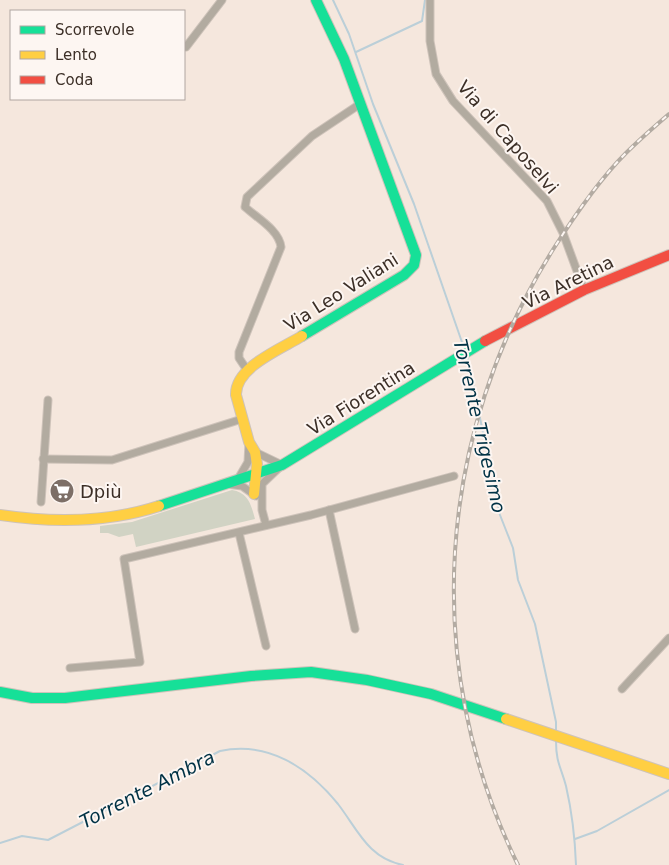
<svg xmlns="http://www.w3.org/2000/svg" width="669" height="865" font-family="'DejaVu Sans',sans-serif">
	<rect width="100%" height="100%" fill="#f5e7dd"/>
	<path fill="#d1d3c4" d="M232 490C249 493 251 505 255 519L136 547 133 534 119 537 108 533H100V526L132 522Z"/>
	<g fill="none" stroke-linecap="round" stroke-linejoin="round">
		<g stroke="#bbcfd8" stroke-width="2">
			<polyline points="333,0 349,34 373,104 414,204 464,348"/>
			<polyline points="356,52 422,21 425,0"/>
			<polyline points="467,355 500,515 513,548 518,580 535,624 556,722 556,731"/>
			<path d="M556 741C556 763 561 767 566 786 572 812 575 838 576 865"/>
			<polyline points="575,839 597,831 669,790"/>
			<path d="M0 843 22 836 48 840 220 751C268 741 308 767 338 804 358 830 368 858 403 865"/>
		</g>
		<defs>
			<g id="street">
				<polyline points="430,0 430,41 436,74 453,101 547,201 563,233 584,290"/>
				<polyline points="186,47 222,0"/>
				<path d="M247 370 239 358V352L281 247C279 230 257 218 245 207L247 197 312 136 360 104"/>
				<polyline points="255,452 282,465 262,484 262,510 266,525"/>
				<polyline points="43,459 112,460 242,419"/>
				<polyline points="238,479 248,462 249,442"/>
				<polyline points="227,484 242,486 256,496"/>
				<polyline points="41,502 48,400"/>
				<polyline points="329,510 355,629"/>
				<polyline points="239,533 266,646"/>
				<polyline points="70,668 140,662 124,559 311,515 454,476"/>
				<polyline points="622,689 669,638"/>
			</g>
			<g id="fast">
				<polyline points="302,336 404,275 414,265 416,255 344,59 316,0"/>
				<polyline points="159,506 282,465 485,341"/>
				<polyline points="0,692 32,698 65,698 251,676 311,672 367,680 431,694 506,719"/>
			</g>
			<g id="slow">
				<path d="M254 494 257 464 255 452 249 442 236 395C235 367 281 349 302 336"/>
				<path d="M0 515C54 523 107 523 159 506"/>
				<polyline points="506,719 669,774"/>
			</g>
			<polyline id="jam" points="485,341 584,290 669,255"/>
		</defs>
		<use href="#street" stroke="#cec3ba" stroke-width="9"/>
		<use href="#fast" stroke="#cec3ba" stroke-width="12"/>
		<use href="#slow" stroke="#cec3ba" stroke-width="12"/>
		<use href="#jam" stroke="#cec3ba" stroke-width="12"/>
		<use href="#street" stroke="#b2aba0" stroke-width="7"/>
		<use href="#fast" stroke="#16e098" stroke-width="10"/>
		<use href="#slow" stroke="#ffcf43" stroke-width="10"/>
		<use href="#jam" stroke="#f24e42" stroke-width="10"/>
		<defs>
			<path id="rail" d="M518 865C420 665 436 435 554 248 575 215 598 181 626 153 640 139 655 126 669 114"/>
		</defs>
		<use href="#rail" stroke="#b3aba2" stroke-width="4"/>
		<use href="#rail" stroke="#fdf6f2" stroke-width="2" stroke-dasharray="5.5" stroke-linecap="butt"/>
	</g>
	<defs>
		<symbol id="supermarket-disc" viewBox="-11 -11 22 22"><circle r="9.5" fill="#7d6f67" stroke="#fdf6f2"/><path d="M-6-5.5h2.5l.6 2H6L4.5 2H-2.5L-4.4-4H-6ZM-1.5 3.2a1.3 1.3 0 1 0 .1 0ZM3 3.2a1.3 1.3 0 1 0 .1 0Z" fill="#fff"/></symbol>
	</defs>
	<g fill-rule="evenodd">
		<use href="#supermarket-disc" x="48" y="477" width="28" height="28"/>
	</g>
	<g text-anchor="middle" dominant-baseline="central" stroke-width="4" stroke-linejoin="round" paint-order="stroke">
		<g font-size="18" fill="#3c2f27" stroke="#fdf6f2">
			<text transform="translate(508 137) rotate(49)">Via di Caposelvi</text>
			<text transform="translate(568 282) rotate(-26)">Via Aretina</text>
			<text transform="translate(341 292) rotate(-32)">Via Leo Valiani</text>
			<text transform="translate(361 398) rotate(-32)">Via Fiorentina</text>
		</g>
		<g font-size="18" fill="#3c2f27" stroke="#fdf6f2" text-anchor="start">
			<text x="80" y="491">Dpiù</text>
		</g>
		<g font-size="19" font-style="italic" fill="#003245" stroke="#fdf6f2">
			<text transform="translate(480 426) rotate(77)">Torrente Trigesimo</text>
			<text transform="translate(147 789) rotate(-27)">Torrente Ambra</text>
		</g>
	</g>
	<rect x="10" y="10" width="175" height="90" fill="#fdf6f2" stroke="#b0a6a1"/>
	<rect x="20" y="26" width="25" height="8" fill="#16e098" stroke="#b0a6a1"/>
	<text x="55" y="35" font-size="15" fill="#3c2f27">Scorrevole</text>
	<rect x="20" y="51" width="25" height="8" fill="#ffcf43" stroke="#b0a6a1"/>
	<text x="55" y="60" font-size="15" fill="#3c2f27">Lento</text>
	<rect x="20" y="76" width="25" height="8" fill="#f24e42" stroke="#b0a6a1"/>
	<text x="55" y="85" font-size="15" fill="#3c2f27">Coda</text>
</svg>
